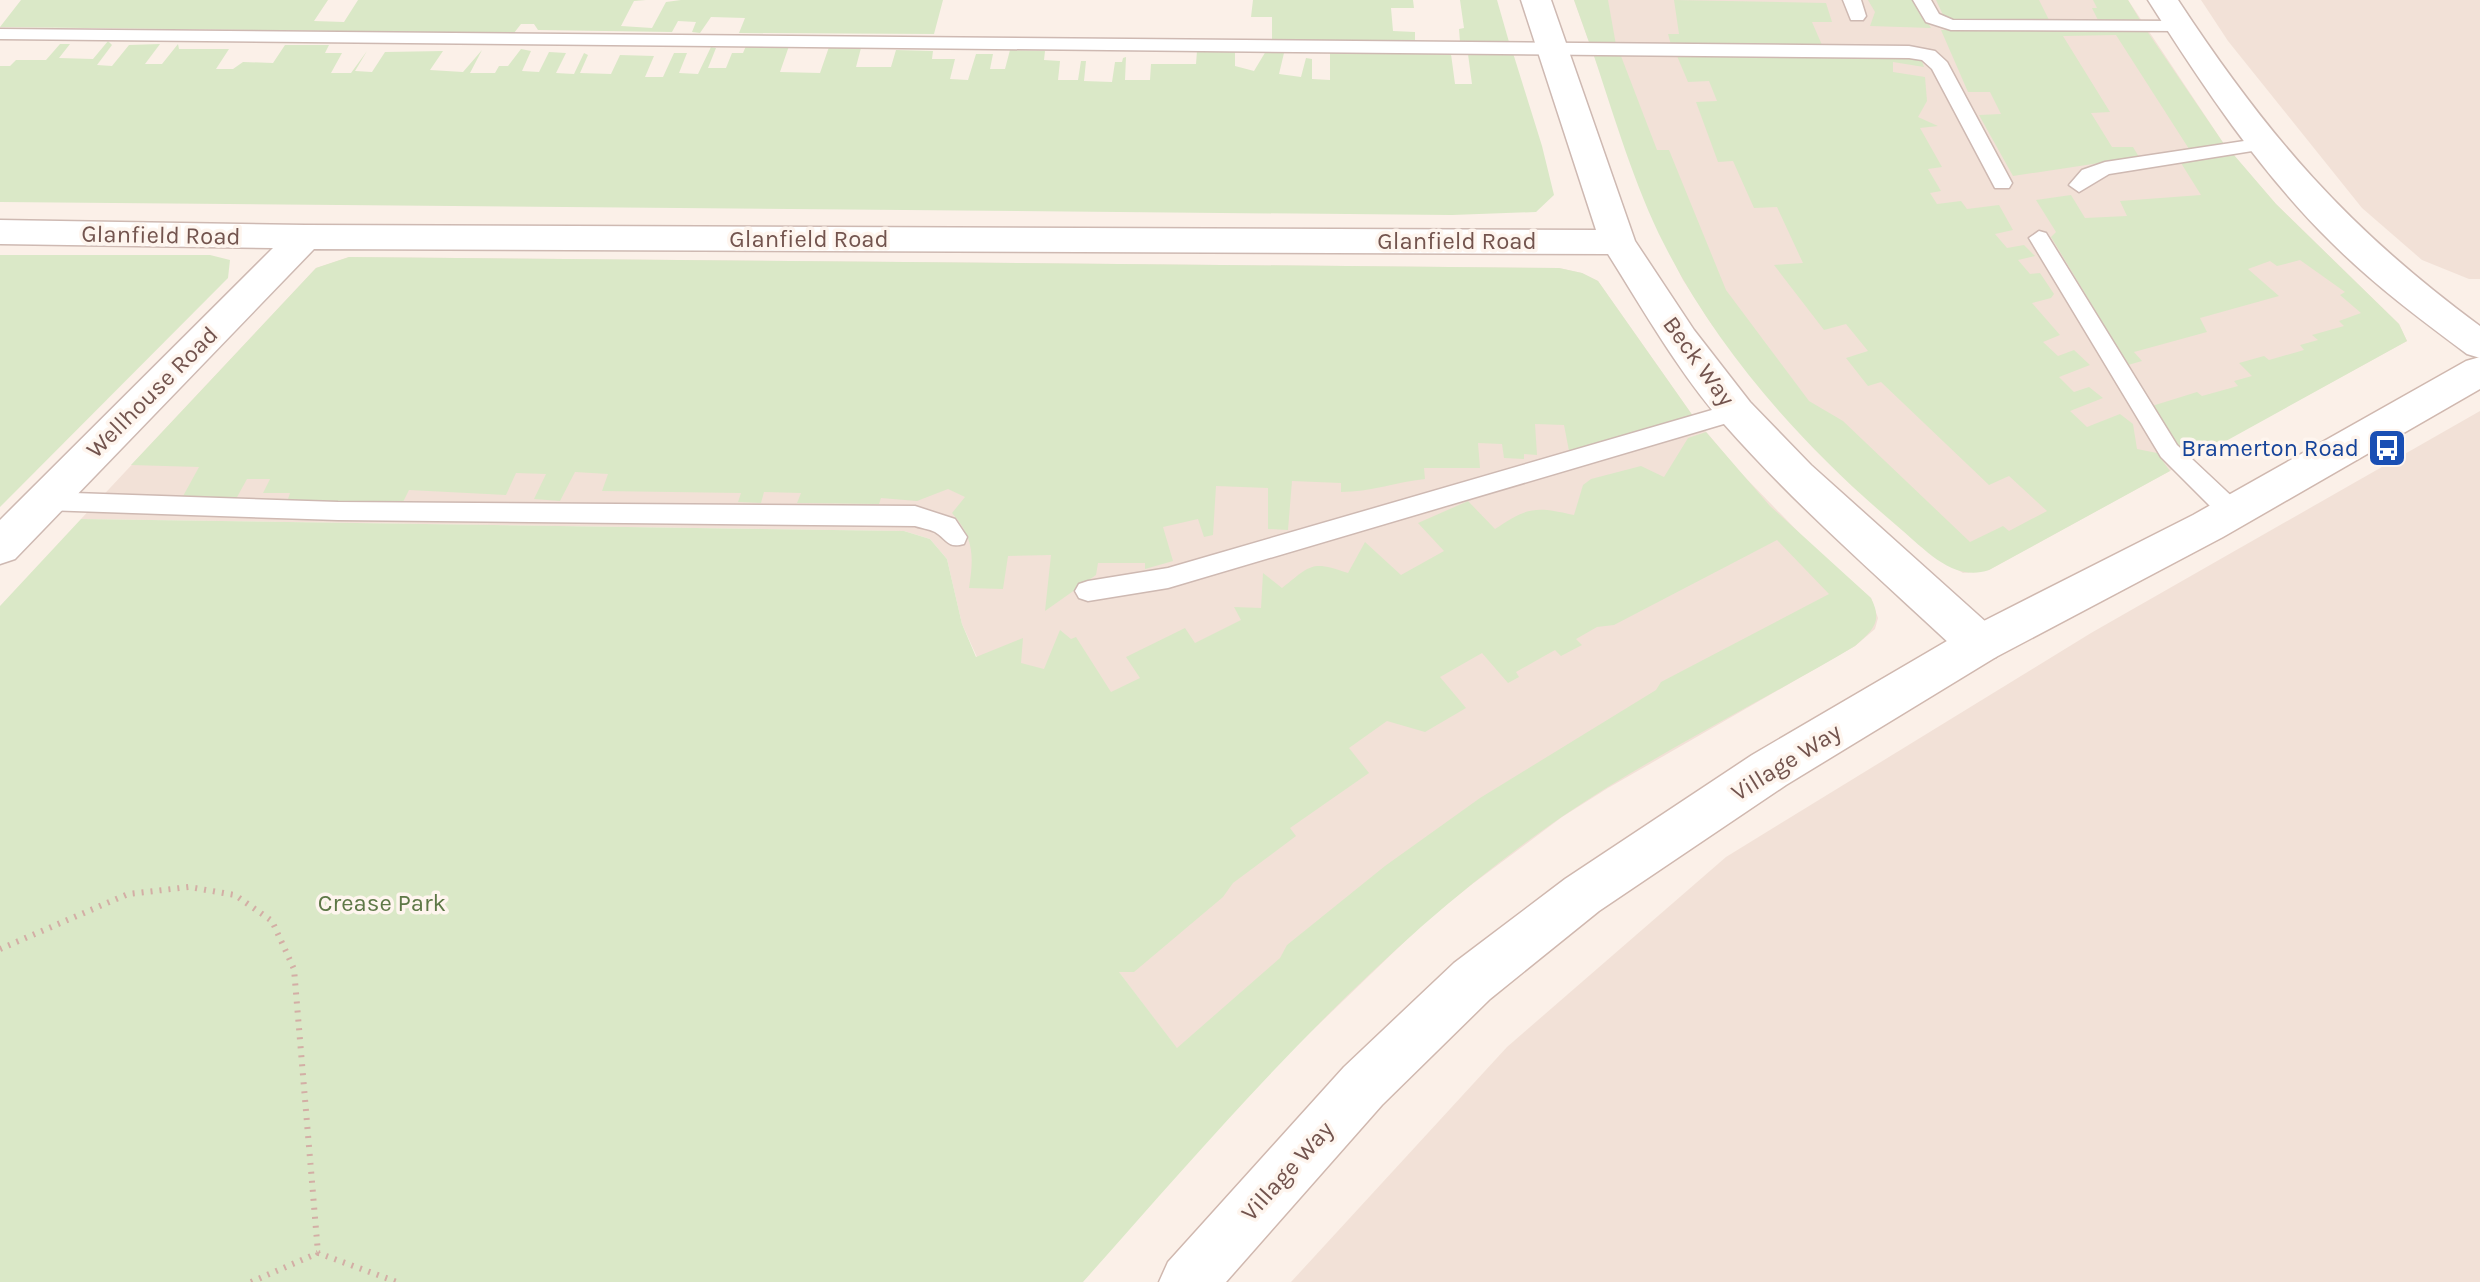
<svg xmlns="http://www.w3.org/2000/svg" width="2480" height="1282" font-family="Karla,sans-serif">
	<rect width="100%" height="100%" fill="#fbf0e8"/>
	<g fill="#f2e1d7">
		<polygon points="1574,0 2128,0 2224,144 2276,204 2399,324 2407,341 1989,570 1963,573 1933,555 1833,467 1789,421 1712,325 1683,280 1652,217"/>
		<polygon points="2201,0 2480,0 2480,279 2469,279 2422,260 2362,208 2228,41"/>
		<polygon points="349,257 1559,268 1582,273 1598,281 1693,416 1739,471 1809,543 1871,598 1878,618 1875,629 1855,646 1608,788 1562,817 1471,885 1425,922 1290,1052 1229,1117 1118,971 962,624 947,559 930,539 904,531 81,519 316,268"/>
		<polygon points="2480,411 2480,1282 1291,1282 1507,1047 1726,857 2091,633"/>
	</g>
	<g fill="#dae8c7" fill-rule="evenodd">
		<polygon points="21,0 328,0 314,21 344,22 358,0 646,0 634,1 621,26 652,28 666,2 681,0 943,0 934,34 739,33 745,18 711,17 700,33 692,32 696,22 678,21 672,32 538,30 534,24 521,24 514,33 0,27"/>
		<polygon points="1253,0 1413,0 1414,8 1391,8 1393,31 1415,32 1415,42 1275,40 1272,39 1272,17 1251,17"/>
		<polygon points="1460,0 1497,0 1509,42 1460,42 1459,29 1464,28"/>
		<polygon points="1574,0 1608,0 1616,45 1590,45"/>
		<polygon points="1674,0 1826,3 1832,22 1812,22 1822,45 1671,45 1668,34 1679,34"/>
		<polygon points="1868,0 1914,0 1931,28 1870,26 1875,12"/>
		<polygon points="1936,0 2039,0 2049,20 1951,20 1944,17"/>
		<polygon points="2093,0 2128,0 2140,20 2098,20 2092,8 2097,8"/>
		<polygon points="1941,30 2147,31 2224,144 2189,149 2116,35 2063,36 2110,112 2091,113 2112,147 2133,147 2139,157 2013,176 1979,115 2001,114 1990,92 1968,92"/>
		<polygon points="108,41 112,45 97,65 112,66 129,45 160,44 145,64 162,64 178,44 179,49 229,49 216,69 233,69 243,62 273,63 285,45 329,45 325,53 342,53 331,73 351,73 367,51 355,71 372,72 385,52 443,51 430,70 463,72 482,50 470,73 495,73 499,66 508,66 521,49 531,51 522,71 539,72 549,52 566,53 556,73 574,74 584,53 588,55 580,73 611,74 620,55 654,56 645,77 663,77 674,53 687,53 679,73 698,74 711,47 716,48 708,68 726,68 732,53 743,53 746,46 789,46 780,72 820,73 829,47 861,48 856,67 891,67 896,50 933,51 932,59 955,59 950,79 968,80 976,54 993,54 990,69 1005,69 1010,50 1045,51 1044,60 1060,61 1058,80 1078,80 1081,61 1086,61 1084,81 1112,82 1115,62 1122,62 1123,58 1126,57 1125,80 1150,80 1151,64 1196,64 1197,51 1235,51 1235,66 1254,71 1266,51 1284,53 1279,74 1301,77 1306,58 1312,59 1312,79 1330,80 1330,51 1451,54 1455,84 1472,84 1468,54 1513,53 1542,146 1554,195 1536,212 1452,215 0,202 0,66 10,66 16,60 46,60 60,44 70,44 59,58 93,59"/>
		<path d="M1594 56H1621L1657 150H1669L1726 290 1809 401 1843 421 1970 542 2003 526 2009 531 2047 511 2009 476 1989 485 1881 382 1868 386 1846 358 1868 351 1846 324 1824 330 1774 265 1803 263 1777 207 1754 208 1733 161 1718 162 1696 102 1717 101 1709 81 1688 82 1677 56 1905 57 1922 61 1924 67 1893 62V72L1925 77 1927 101 1918 117 1938 126 1920 128 1942 167 1928 169 1941 191 1930 193 1937 204 1961 201 1967 209 1999 205 2013 230 1995 234 2007 248 2024 245 2035 256 2018 260 2030 274 2040 273 2054 294 2051 298 2032 303 2060 335 2043 342 2058 356 2074 350 2090 365 2059 377 2074 392 2089 387 2103 398 2070 411 2087 427 2120 414 2133 424 2137 449 2157 453 2170 471 1989 570C1952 583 1923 547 1896 525 1804 447 1719 353 1664 244 1635 187 1614 116 1594 56Z"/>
		<polygon points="2234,155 2276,204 2399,324 2407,341 2188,462 2152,406 2197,392 2202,396 2238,386 2234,381 2252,376 2239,363 2264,356 2269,360 2304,350 2300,345 2318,340 2312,335 2344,326 2339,321 2361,313 2340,295 2345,292 2300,260 2277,266 2270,261 2248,269 2279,296 2200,318 2207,332 2134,352 2142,361 2128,365 2051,237 2056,232 2036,200 2071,195 2085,218 2127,216 2120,201 2201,195 2181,163"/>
		<polygon points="0,255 210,255 230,260 228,278 0,507"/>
		<path d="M349 257 1559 268 1582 273 1598 281 1693 416 1569 451 1564 425 1535 424 1537 455 1524 454V459L1504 458 1502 444 1478 443 1480 468H1424L1425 479C1396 482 1370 492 1341 492V483L1292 481 1288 530 1268 529V488L1216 486 1213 535 1204 537 1198 519 1163 527 1173 561 1145 569V563H1098L1096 575 1045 611 1051 555 1008 556 1003 589 969 588C974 556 974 538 952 513L965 497 948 489 917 501 881 498 879 504 797 503 801 493 764 492 761 503 738 502 741 493 602 491 608 474 575 472 560 501 534 499 546 474 516 473 506 495 409 490 402 504 287 502 290 493H263L270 479H247L236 499 182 498 199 467 131 465 316 268Z"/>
		<path d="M1706 432 1770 506 1871 598C1883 622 1873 630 1855 646 1759 703 1656 753 1563 816 1377 943 1231 1115 1083 1282H0V606L81 519 904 531 930 539 947 559 962 624 976 657 1023 638 1021 663 1044 669 1060 630 1071 639 1076 637 1111 692 1140 678 1126 657 1185 628 1195 643 1241 620 1234 607 1261 608 1263 573 1282 588C1311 565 1311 560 1348 573L1365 542 1401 575 1444 551 1418 523 1468 501 1495 529C1528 507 1535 506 1574 515L1583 485 1591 479 1641 466 1664 477 1688 438ZM1777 540 1829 594 1661 682 1656 690 1480 798 1385 866 1287 945 1280 958 1177 1048 1119 972H1134L1223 897 1233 883 1296 836 1290 828 1369 773 1349 748 1387 721 1425 732 1466 708 1440 677 1482 653 1508 683 1519 677 1516 672 1555 650 1561 656 1582 645 1576 639 1597 627 1614 625Z"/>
	</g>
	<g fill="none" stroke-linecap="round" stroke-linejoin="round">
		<defs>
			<g id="lane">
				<polygon points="1843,0 1861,0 1866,16 1863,20 1851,20"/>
				<polygon points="1913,0 1931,0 1939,14 1953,20 2179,21 2188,26 2179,31 1951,30 1926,22"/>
				<polygon points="0,29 1909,46 1935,51 1947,62 2012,183 2009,188 1995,188 1932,69 1922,60 1909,58 0,39"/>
				<polygon points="2264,138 2274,144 2271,148 2109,174 2079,192 2069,185 2082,170 2105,162"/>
				<polygon points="2039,231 2046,233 2177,445 2240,504 2243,511 2240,518 2222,518 2161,457 2029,238"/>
				<polygon points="1736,403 1744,406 1748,412 1744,418 1168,588 1088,601 1079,598 1075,591 1079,584 1088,581 1168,568"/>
				<path d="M45 492 338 502 915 506 955 519 967 537 964 544C947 549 947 539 935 532 929 529 921 528 915 526L338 520 45 510 36 508 33 501 36 494Z"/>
			</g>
			<g id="street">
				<path d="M1521 0H1551L1635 241 1694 330 1750 402 1811 465 1996 631 2002 644 1996 657 1980 662 1964 657C1883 581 1798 508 1724 424 1679 373 1644 311 1608 254L314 249 15 559 0 564V520L273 248 0 244V220L305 225 1596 230Z"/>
				<path d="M2148 0H2178C2268 137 2348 229 2480 326V358L2467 354C2420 319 2373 284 2331 242 2259 171 2202 85 2148 0Z"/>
			</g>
			<polygon id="secondary" points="2480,357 2480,389 2223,537 1996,657 1786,785 1599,911 1490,999 1382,1105 1226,1282 1159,1282 1168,1262 1344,1067 1454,963 1565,879 1752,755 1964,631 2193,515 2466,361"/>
		</defs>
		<use href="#lane" stroke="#ceb9b2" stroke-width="3"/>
		<use href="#street" stroke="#ceb9b2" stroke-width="3"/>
		<use href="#secondary" stroke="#d0b8af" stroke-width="3"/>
		<g stroke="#d3aea5" stroke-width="6" stroke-dasharray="2 7" stroke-linecap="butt">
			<polyline points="0,949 128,894 189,887 235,895 272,921 294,969 318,1253 397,1282"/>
			<polyline points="251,1282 318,1253"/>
		</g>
		<use href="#lane" fill="#fff" fill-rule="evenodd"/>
		<use href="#street" fill="#fff" fill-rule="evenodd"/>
		<use href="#secondary" fill="#fff" fill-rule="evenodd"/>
	</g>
	<defs>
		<symbol id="bus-square" viewBox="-11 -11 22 22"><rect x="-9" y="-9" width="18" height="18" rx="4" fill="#1a4fb4" stroke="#fef5ee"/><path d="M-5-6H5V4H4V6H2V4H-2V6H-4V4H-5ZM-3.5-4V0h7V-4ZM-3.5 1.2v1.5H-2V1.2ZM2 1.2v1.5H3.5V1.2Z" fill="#fff"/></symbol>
	</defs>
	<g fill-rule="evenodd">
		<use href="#bus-square" x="2365" y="426" width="44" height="44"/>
	</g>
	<g text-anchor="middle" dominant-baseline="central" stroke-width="7" stroke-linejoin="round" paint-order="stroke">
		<g font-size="24" fill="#73544e" stroke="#fef5ee">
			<text transform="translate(161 235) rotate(1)">Glanfield Road</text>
			<text x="809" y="239">Glanfield Road</text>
			<text x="1457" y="241">Glanfield Road</text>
			<text transform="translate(1699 361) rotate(54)">Beck Way</text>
			<text transform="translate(152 392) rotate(-45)">Wellhouse Road</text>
			<text transform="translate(1786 762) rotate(-32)">Village Way</text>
			<text transform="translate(1287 1171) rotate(-48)">Village Way</text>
		</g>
		<g font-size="24" fill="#164399" stroke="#fef5ee" text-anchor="end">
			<text x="2359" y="448">Bramerton Road</text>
		</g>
		<g font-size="24" fill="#5e7847" stroke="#fef5ee">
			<text x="382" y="903">Crease Park</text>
		</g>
	</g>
</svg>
